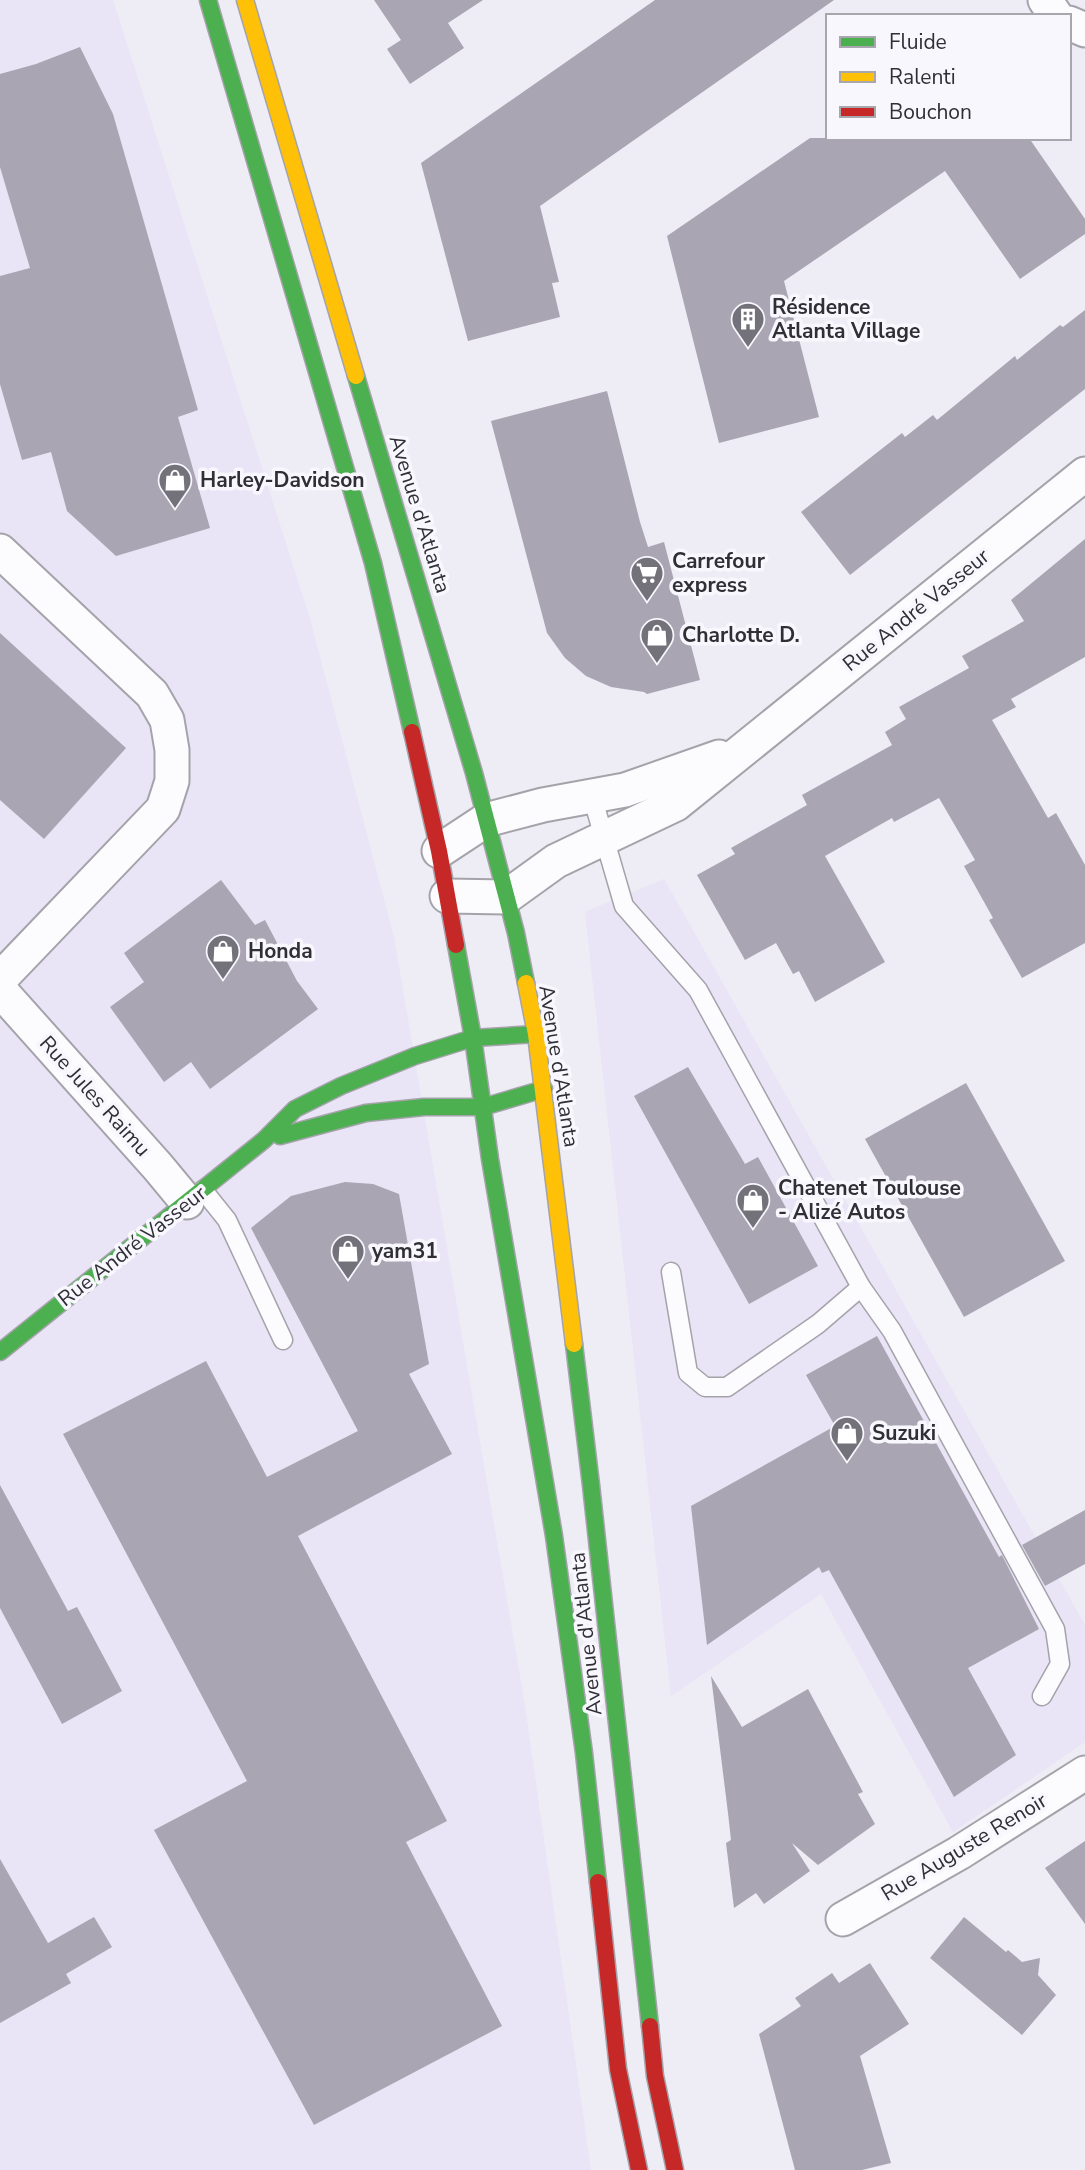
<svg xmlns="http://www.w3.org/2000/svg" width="1085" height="2170" font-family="'Nunito Sans',sans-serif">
	<rect width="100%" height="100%" fill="#eeecf5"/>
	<g fill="#e9e4f6">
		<polygon points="0,0 113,0 310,619 394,937 525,1706 591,2170 0,2170"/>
		<polygon points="664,879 1085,1625 1085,1742 953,1832 821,1594 671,1696 585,912"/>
	</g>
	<g fill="#a9a5b2">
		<polygon points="374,0 483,0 448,23 464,48 410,84 387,49 401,40"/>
		<polygon points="655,0 834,0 540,206 559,282 552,283 560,317 468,341 421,163"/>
		<polygon points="80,47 113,114 198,410 178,417 210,528 116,556 67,511 51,452 22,460 0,384 0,276 30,268 0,167 0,74 36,64"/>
		<polygon points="810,138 1029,138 1085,219 1085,234 1020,279 945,171 784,281 819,417 719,443 667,236"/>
		<polygon points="1085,310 1085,389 850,575 801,512 902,433 905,437 933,415 937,420 1015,356 1017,360 1060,325 1063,327"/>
		<polygon points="607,391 640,522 648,547 664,542 700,680 647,694 644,692 611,687 586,676 565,658 547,633 491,421"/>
		<polygon points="1085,539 1085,657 1011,699 1016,707 992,720 1048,818 1056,813 1085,865 1085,943 1022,978 989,920 993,918 964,866 975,860 939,798 894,822 892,818 825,856 885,962 815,1002 799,971 793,974 776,943 745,960 697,875 735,854 731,848 807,805 802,795 892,745 885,732 906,719 899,707 969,668 962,656 1024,621 1011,600"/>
		<polygon points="0,633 126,748 44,839 0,800"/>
		<polygon points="221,880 255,925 265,920 297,981 318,1009 210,1089 191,1062 164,1082 110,1007 144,982 124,953"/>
		<polygon points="688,1067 745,1164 758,1157 818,1266 749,1304 634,1096"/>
		<polygon points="966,1083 1065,1261 964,1317 865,1139"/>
		<polygon points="345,1182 373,1184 399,1194 429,1364 409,1374 452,1454 298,1536 447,1821 406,1842 502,2026 314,2125 154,1830 247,1781 63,1434 206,1361 267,1477 358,1431 251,1228 291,1196"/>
		<polygon points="877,1336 999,1557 1002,1555 1039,1629 968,1668 1016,1755 954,1797 829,1570 822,1573 819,1567 707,1645 691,1506 835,1426 806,1375"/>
		<polygon points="0,1485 68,1611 77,1607 122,1691 62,1724 0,1608"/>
		<polygon points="1085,1510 1085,1564 1045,1586 1022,1545"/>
		<polygon points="711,1676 742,1727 808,1689 863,1792 858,1794 875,1824 818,1865 792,1843 810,1871 764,1904 756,1893 734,1908 726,1843 731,1840 728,1813"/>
		<polygon points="1085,1841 1085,1924 1045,1868"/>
		<polygon points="0,1859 48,1943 94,1917 112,1947 66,1974 71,1983 0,2023"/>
		<polygon points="964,1917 1006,1952 1008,1950 1022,1962 1040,1958 1038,1975 1056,1995 1022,2035 930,1958"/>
		<polygon points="870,1963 909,2024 860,2056 891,2163 862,2170 795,2170 759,2034 801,2006 795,1998 832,1973 839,1983"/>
	</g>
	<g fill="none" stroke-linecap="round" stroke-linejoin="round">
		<defs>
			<g id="lane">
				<polyline points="592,796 624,906 698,990 861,1287 892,1331 1055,1629 1060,1664 1042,1696"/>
				<polyline points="203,1190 227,1220 283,1340"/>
				<polyline points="671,1272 688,1373 705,1387 727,1387 818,1324 861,1287"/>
			</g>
			<g id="street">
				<polyline points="1045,0 1056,16"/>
				<polyline points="1069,23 1085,30"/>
				<polyline points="0,551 152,694 167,720 172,750 172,781 163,809 0,979"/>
				<polyline points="439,851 486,820 543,805 625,790 719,757"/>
				<polyline points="447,896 506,897 556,861 676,804 1085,474"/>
				<polyline points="0,990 158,1167 187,1202"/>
				<polyline points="843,1919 959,1853 1085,1773"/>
			</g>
			<g id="fast">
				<polyline points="208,0 373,563 412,732"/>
				<polyline points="356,376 474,773 516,933 526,983"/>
				<polyline points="456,945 473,1038 490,1159 554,1536 584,1753 598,1882"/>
				<polyline points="280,1136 366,1113 424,1107 483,1107 544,1089"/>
				<polyline points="574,1344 591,1485 650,2026"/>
				<polyline points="0,1352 264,1140 295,1109 341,1086 415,1056 473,1038 536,1034"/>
			</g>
			<g id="slow">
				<polyline points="245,0 356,376"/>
				<polyline points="526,983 536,1034 574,1344"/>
			</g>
			<g id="jam">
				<polyline points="412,732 439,851 456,945"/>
				<polyline points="598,1882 618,2069 639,2170"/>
				<polyline points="650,2026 655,2076 675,2170"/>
			</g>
		</defs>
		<use href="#lane" stroke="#a5a3aa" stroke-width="21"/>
		<use href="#street" stroke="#a5a3aa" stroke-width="37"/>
		<use href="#fast" stroke="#a5a3aa" stroke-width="19"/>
		<use href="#slow" stroke="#a5a3aa" stroke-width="19"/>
		<use href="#jam" stroke="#a5a3aa" stroke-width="19"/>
		<use href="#lane" stroke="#fcfcfe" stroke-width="18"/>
		<use href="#street" stroke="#fcfcfe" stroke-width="33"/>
		<use href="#fast" stroke="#4caf50" stroke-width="16"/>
		<use href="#slow" stroke="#ffc107" stroke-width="16"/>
		<use href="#jam" stroke="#c62828" stroke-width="16"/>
	</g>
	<defs>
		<symbol id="building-pin" viewBox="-11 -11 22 30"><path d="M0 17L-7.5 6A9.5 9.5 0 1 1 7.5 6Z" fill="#737179" stroke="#f9f7fe"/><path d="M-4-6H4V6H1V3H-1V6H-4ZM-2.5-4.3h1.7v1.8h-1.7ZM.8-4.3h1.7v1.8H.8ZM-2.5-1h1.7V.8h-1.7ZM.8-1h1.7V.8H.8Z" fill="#fff"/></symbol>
		<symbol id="shop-pin" viewBox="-11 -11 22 30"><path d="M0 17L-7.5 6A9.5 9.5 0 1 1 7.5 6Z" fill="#737179" stroke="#f9f7fe"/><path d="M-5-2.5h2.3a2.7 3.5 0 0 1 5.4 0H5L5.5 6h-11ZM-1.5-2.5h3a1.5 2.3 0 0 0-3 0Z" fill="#fff"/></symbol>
		<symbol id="supermarket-pin" viewBox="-11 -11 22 30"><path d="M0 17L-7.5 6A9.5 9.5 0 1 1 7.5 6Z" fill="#737179" stroke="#f9f7fe"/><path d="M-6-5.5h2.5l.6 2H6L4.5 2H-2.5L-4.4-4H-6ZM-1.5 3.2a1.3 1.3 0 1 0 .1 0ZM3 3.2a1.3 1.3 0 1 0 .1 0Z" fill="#fff"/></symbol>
	</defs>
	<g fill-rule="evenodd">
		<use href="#building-pin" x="729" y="300" width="38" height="52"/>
		<use href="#shop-pin" x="156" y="461" width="38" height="52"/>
		<use href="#supermarket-pin" x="628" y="554" width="38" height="52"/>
		<use href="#shop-pin" x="638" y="616" width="38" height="52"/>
		<use href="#shop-pin" x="204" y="932" width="38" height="52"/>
		<use href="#shop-pin" x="734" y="1181" width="38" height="52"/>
		<use href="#shop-pin" x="329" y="1232" width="38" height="52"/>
		<use href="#shop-pin" x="828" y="1414" width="38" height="52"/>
	</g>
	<g text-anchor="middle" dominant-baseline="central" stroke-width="7" stroke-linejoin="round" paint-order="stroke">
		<g font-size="21" font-weight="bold" fill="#312f36" stroke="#f9f7fe" text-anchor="start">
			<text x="772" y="307">Résidence<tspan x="772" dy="24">Atlanta Village</tspan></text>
			<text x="200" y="480">Harley-Davidson</text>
			<text x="672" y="561">Carrefour<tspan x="672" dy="24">express</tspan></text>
			<text x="682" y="635">Charlotte D.</text>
			<text x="248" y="951">Honda</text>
			<text x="778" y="1188">Chatenet Toulouse<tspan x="778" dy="24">- Alizé Autos</tspan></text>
			<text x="372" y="1251">yam31</text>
			<text x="872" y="1433">Suzuki</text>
		</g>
		<g font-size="21" fill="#312f36" stroke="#f9f7fe">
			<text transform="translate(420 514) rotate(73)">Avenue d'Atlanta</text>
			<text transform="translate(916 610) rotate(-39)">Rue André Vasseur</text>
			<text transform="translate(559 1066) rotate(81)">Avenue d'Atlanta</text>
			<text transform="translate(95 1096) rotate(48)">Rue Jules Raimu</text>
			<text transform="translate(132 1246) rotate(-38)">Rue André Vasseur</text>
			<text transform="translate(586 1634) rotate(-96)">Avenue d'Atlanta</text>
			<text transform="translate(964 1847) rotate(-31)">Rue Auguste Renoir</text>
		</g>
	</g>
	<rect x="826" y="14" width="245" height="126" fill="#f9f7fe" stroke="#a9a7ae" stroke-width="2"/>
	<rect x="840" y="37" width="35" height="10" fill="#4caf50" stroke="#a9a7ae" stroke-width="2"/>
	<text x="889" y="49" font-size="21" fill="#312f36">Fluide</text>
	<rect x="840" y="72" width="35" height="10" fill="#ffc107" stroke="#a9a7ae" stroke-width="2"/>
	<text x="889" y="84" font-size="21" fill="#312f36">Ralenti</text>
	<rect x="840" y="107" width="35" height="10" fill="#c62828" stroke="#a9a7ae" stroke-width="2"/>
	<text x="889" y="119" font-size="21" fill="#312f36">Bouchon</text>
</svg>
